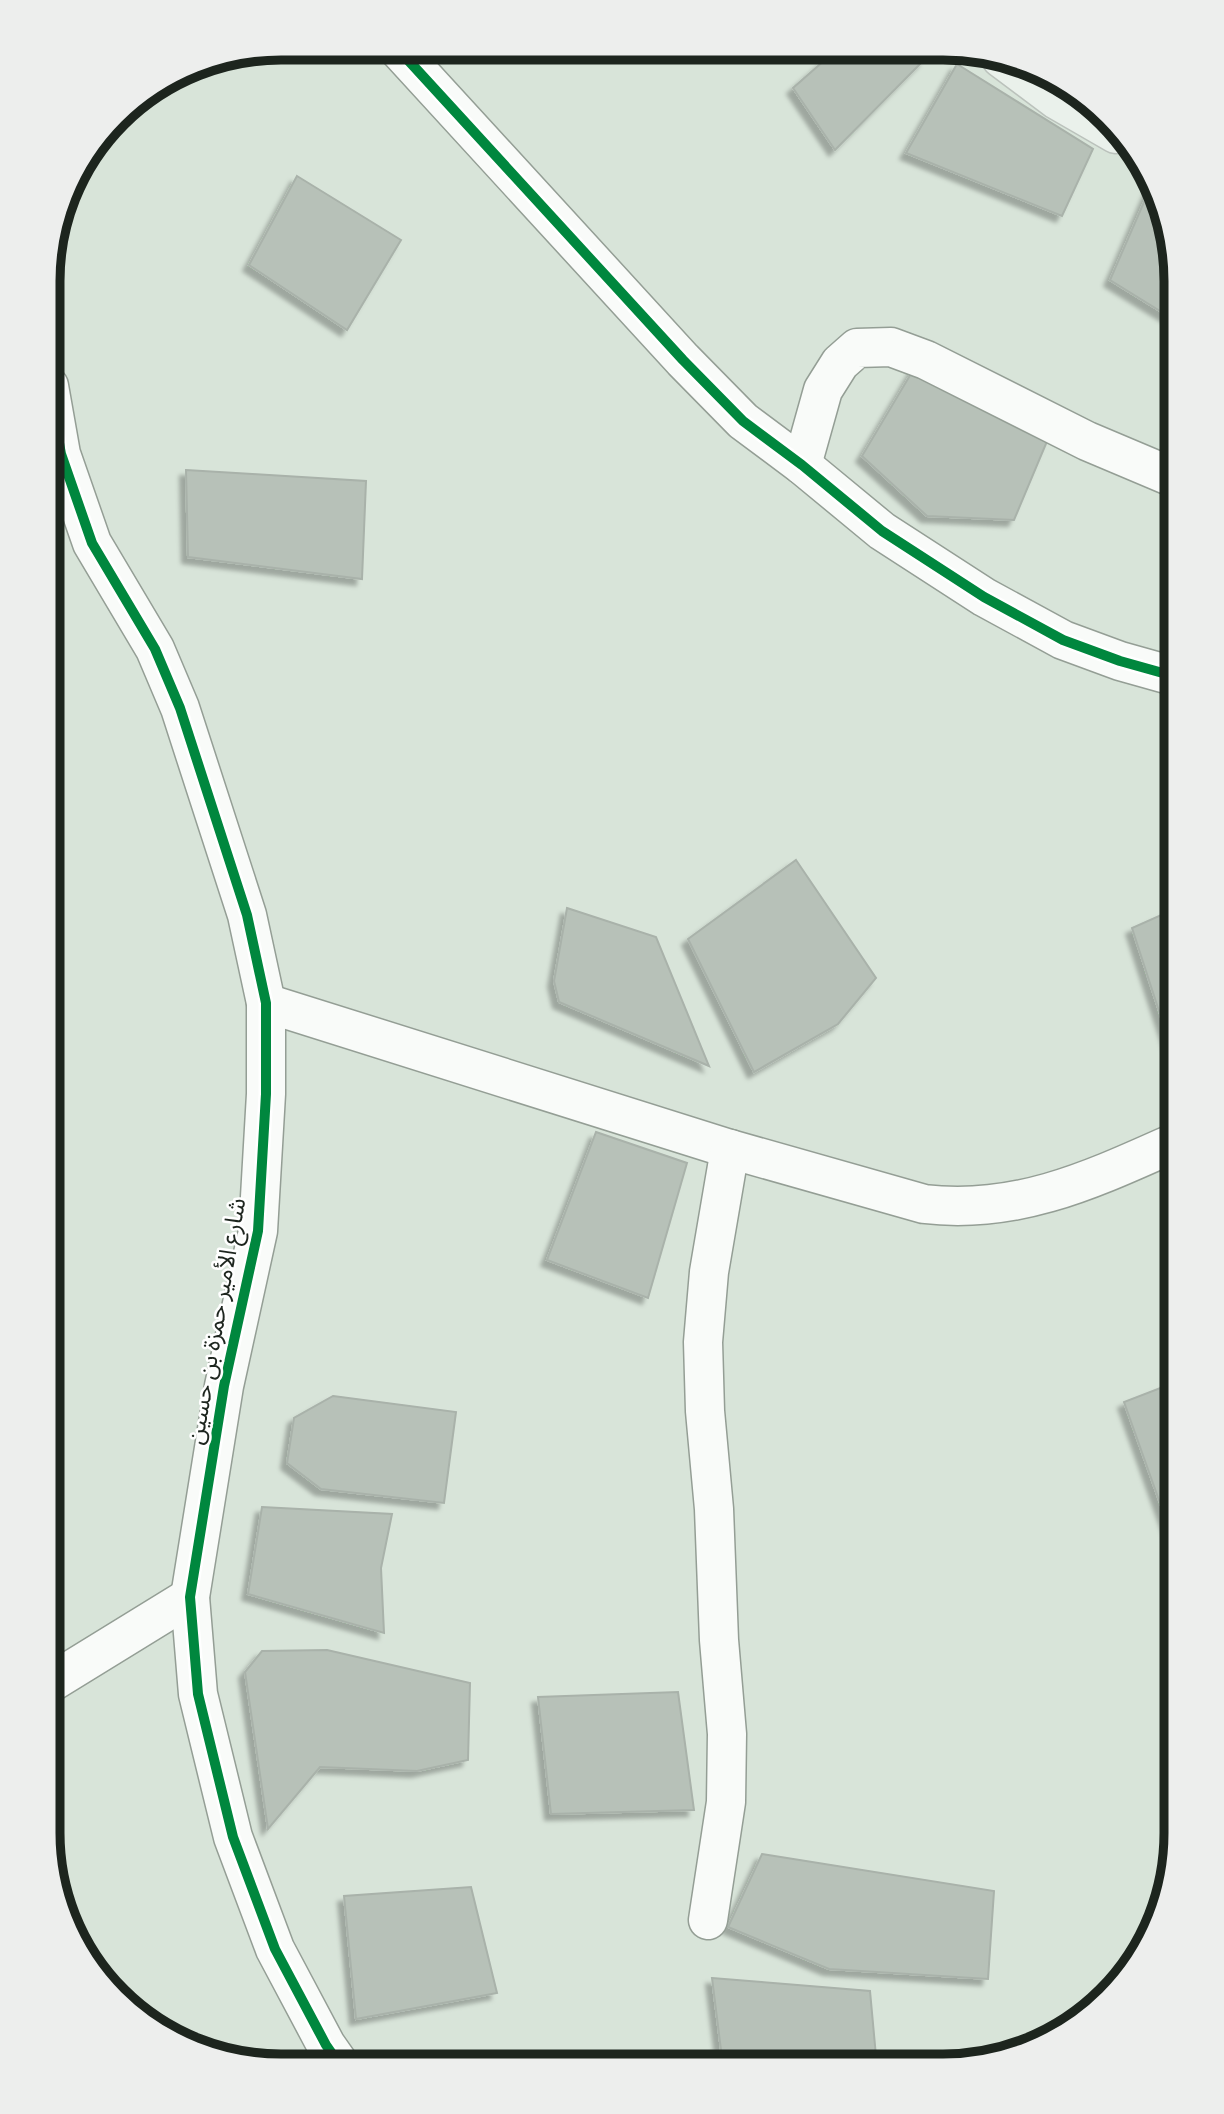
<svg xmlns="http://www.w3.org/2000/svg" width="1224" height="2114" font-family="'Titillium Web','Noto Sans Arabic',sans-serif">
	<defs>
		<filter id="shadow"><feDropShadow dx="-6" dy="6" stdDeviation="2" flood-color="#0004"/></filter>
	</defs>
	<rect width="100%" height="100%" fill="#d8e4d9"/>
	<g fill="#b7c1b8" stroke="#a9b2aa" stroke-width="2" filter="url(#shadow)">
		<polygon points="835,51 917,51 925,59 835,150 793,88"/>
		<polygon points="957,64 1093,149 1062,216 906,153"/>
		<polygon points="297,176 401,240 347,330 249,265"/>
		<polygon points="1151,186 1164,205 1177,280 1177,310 1173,319 1110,280"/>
		<polygon points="915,367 1048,439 1014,520 927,516 862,456"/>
		<polygon points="186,470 366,481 362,579 188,557"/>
		<polygon points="796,860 876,978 838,1024 754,1072 688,939"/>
		<polygon points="567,908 656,937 709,1066 559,1002 554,981"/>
		<polygon points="1177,908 1176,1042 1170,1045 1132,928"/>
		<polygon points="596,1132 687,1163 648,1298 547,1260"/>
		<polygon points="1176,1382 1176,1548 1124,1402"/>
		<polygon points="333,1396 456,1412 444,1503 321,1489 287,1463 294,1418"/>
		<polygon points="262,1507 392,1514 381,1568 384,1633 248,1594"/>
		<polygon points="327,1650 470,1683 468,1760 417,1771 320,1767 268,1829 245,1672 262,1651"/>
		<polygon points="678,1692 694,1810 551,1814 538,1697"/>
		<polygon points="762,1854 994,1891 988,1979 829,1969 728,1927"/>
		<polygon points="471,1887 497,1993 356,2019 344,1896"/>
		<polygon points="712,1978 870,1991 877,2067 723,2066"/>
	</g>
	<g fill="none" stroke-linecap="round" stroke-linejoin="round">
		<defs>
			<g id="minor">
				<polyline points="397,48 683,360 743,421 802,465 882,531 984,597 1063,640 1120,661 1177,677"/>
				<polyline points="49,386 61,454 92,543 155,649 180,708 247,915 266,1003 266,1094 258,1231 224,1386 190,1597 198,1694 233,1837 275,1949 326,2045 340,2065"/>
				<polyline points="802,465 823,390 840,363 857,348 891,347 926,360 1087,441 1177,479"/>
				<path d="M266 1003 730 1149 924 1204C1018 1215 1093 1179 1176 1142"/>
				<polyline points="47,1685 190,1597"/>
				<polyline points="708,1920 726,1802 727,1734 719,1640 714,1509 705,1411 703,1342 709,1272 730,1149"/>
			</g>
			<polyline id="major" points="1001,58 1057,100 1116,134"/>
		</defs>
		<use href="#minor" stroke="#949e95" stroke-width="41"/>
		<use href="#major" stroke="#bbc2bc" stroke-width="41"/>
		<use href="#minor" stroke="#f9fbf9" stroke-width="38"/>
		<use href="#major" stroke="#eaf1eb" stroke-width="38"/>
		<defs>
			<g id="cycleway">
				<polyline points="397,48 683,360 743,421 802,465 882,531 984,597 1063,640 1120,661 1177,677"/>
				<polyline points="49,386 61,454 92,543 155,649 180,708 247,915 266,1003 266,1094 258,1231 224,1386 190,1597 198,1694 233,1837 275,1949 326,2045 340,2065"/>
			</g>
		</defs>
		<use href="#cycleway" stroke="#fff" stroke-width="15"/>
		<use href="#cycleway" stroke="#00873e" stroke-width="10"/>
	</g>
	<g text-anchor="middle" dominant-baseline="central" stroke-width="5" stroke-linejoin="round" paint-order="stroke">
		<g font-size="24" fill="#1d251e" stroke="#fff">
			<text transform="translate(215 1321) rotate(-80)">شارع الأمير حمزة بن حسين</text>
		</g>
	</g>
	<path d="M0 0H1224V2114H0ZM281 60H943A221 221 0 0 1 1164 281V1833A221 221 0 0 1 943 2054H281A221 221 0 0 1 60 1833V281A221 221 0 0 1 281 60Z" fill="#edeeed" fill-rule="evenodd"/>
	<path fill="none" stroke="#1d251e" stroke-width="9" d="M281 60H943A221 221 0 0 1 1164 281V1833A221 221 0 0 1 943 2054H281A221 221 0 0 1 60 1833V281A221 221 0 0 1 281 60Z"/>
</svg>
